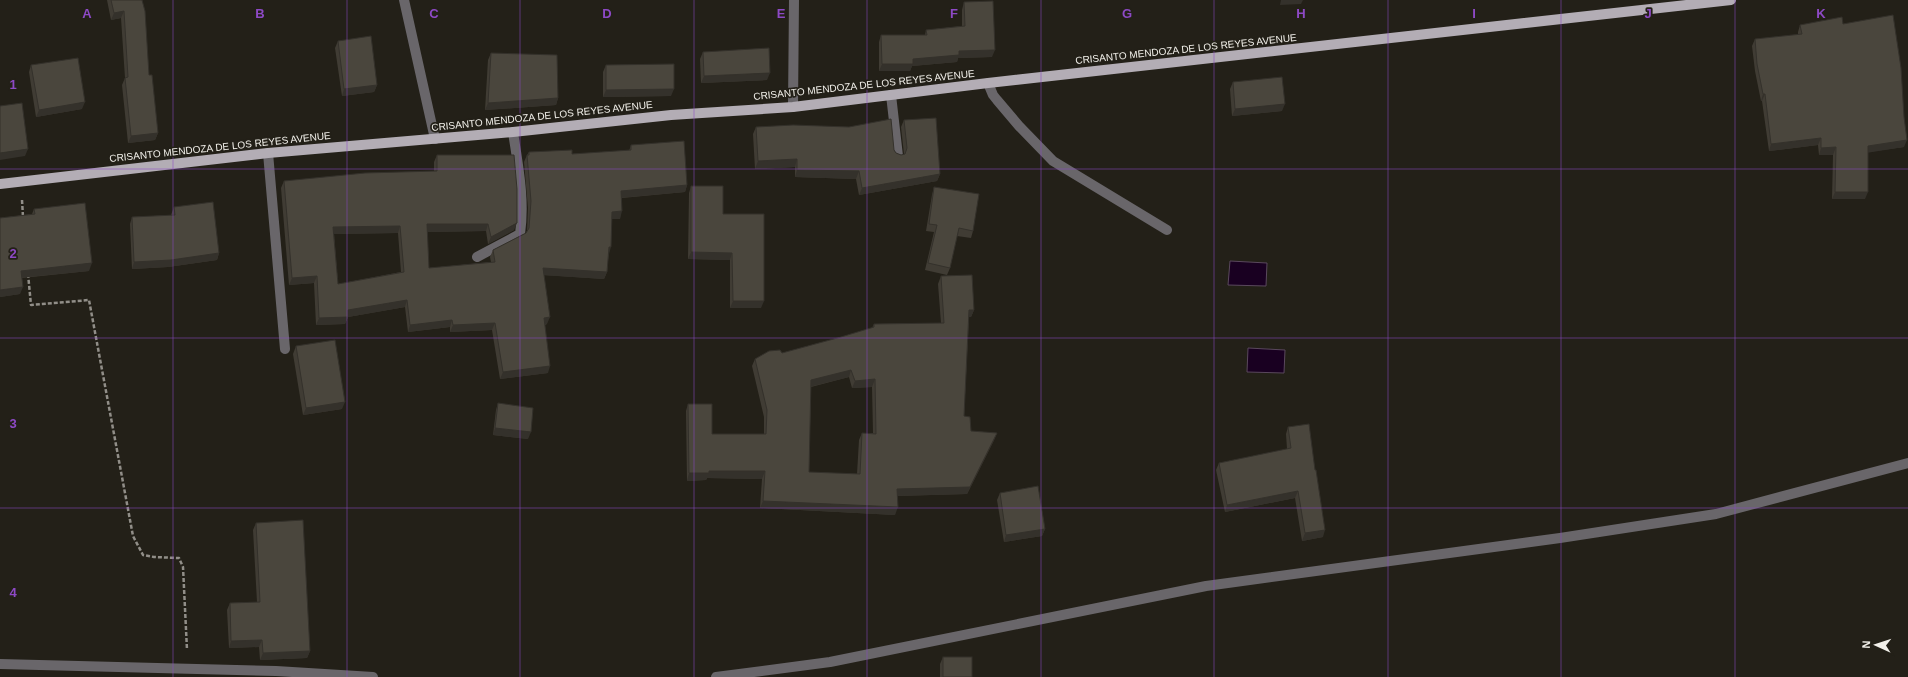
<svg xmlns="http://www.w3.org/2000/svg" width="1908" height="677" font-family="Arial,sans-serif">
	<rect width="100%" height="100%" fill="#232018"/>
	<g fill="#190021" stroke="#5a485d">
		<polygon points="1230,261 1267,263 1266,286 1228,285"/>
		<polygon points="1248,348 1285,350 1284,373 1247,372"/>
	</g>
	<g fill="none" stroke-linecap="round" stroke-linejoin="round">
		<g stroke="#918e88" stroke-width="2.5" stroke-dasharray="4 2" stroke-linecap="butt">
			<polyline points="22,200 23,217"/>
			<polyline points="28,274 31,305 89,300 133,536 143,555 154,557 179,558 183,567 187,650"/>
		</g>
		<g stroke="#69666a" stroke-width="10">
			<polyline points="404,0 435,139"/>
			<polyline points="988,83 993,95 997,100 1019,126 1053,161 1167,230"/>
			<polyline points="891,95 898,156"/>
			<polyline points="793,107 794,0"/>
			<polyline points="268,153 285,349"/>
			<path d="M477 257 520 234C525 200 518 166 513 132"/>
			<polyline points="0,664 276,671 373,677"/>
			<polyline points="716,677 830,662 1206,586 1560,538 1716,514 1908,463"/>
		</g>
		<polyline stroke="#b3adb5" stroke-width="10" points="0,184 268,153 513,132 671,115 793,107 988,83 1731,0"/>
	</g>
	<g fill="#403c34" fill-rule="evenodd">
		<polygon points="107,0 142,0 149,75 158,133 155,140 128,143 122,85 125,78 121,18 111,20"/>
		<polygon points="964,2 992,57 958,58 957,62 912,66 910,71 879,71 879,42 881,35 925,35 926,30 962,26 962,10"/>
		<polygon points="1843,24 1904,147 1868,152 1865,199 1832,199 1833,155 1819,155 1818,145 1769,151 1762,101 1761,101 1755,71 1752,46 1755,39 1798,35 1798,32 1800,25"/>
		<polygon points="338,41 377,85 374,92 342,96 335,48"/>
		<polygon points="703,52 767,80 701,83 700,59"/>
		<polygon points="491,53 558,98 556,105 485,110 488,60"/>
		<polygon points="31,65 82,109 36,117 29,72"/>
		<polygon points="606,65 671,96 603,97 603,72"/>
		<polygon points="1233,82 1282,111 1232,116 1230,89"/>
		<polygon points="904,120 940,174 937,181 859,195 856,179 795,177 795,167 755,169 753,134 756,127 894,150 896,153 901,155 904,154 901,127"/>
		<path d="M631 145 687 185 685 192 622 198 620 219H612L607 272 604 279 544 275 547 324 545 325 548 373 500 379 492 330 450 332V327L408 332 405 307 348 317 345 324 316 325 314 283 289 285 281 188 284 181 434 171V162L437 155 514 230 488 244 486 231 427 232 429 268 491 262 490 257 493 250 526 233 527 231 528 208 524 162 527 155 529 152 572 154 629 151ZM398 233 401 272 338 284 334 234Z"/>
		<polygon points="691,186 723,214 761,308 730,308 730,260 688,259 689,193"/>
		<polygon points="934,187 973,231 971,238 957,236 950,268 947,275 925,270 934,232 926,231 932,195"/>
		<polygon points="174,207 219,253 217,260 168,267 132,269 130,224 132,217 171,215"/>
		<polygon points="34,209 89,271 22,278 20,294 0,297 0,218 32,214"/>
		<path d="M941 276 974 310 971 317H969L964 416 971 431 997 433 994 440 967 494 897 496 895 515 760 508 762 479 707 478 706 480 687 481 686 411 688 404 712 434H764V417L752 366 755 359 782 353 841 337 872 328 874 324 941 323 938 284ZM849 377 852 388 872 387 873 433H862L859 440 857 474 809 472 811 387Z"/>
		<polygon points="296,346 342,409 303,415 293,354"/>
		<polygon points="498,403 528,439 493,435 496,410"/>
		<polygon points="1288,427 1323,537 1302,541 1295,498 1225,512 1216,470 1219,463 1287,449 1286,434"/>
		<polygon points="1000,493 1045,529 1042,536 1004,542 997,500"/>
		<polygon points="256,523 310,651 307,658 260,660 259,647 229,648 227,610 230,603 257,602 253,530"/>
		<polygon points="943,657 972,677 940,677 940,664"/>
	</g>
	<g fill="#34312b">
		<polygon points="1281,0 1303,0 1301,4 1280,5"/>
		<polygon points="124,11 121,18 111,20 114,13"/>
		<polygon points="995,50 992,57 958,58 957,62 912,66 910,71 879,71 882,64 959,51"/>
		<polygon points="770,73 767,80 701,83 704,76"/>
		<polygon points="377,85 374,92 342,96 344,89"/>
		<polygon points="674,89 671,96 603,97 606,90"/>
		<polygon points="1763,94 1765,94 1762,101 1761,101"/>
		<polygon points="558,98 556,105 485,110 488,103"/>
		<polygon points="85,102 82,109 36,117 39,110"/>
		<polygon points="1285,104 1282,111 1232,116 1235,109"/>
		<polygon points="158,133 155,140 128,143 131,136"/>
		<polygon points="1821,138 1818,145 1769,151 1771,144"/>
		<polygon points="1907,140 1904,147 1866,153 1868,146"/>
		<polygon points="1836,147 1833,155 1819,155 1821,148"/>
		<polygon points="28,149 25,156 0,160 0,153"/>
		<polygon points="797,159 795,167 755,169 758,161"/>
		<polygon points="797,170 859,171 856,179 795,177"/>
		<polygon points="940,174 937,181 859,195 862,188"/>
		<polygon points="687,185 685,192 619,198 621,191"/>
		<polygon points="1835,192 1868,192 1865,199 1832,199"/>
		<polygon points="622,211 620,219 610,219 612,212"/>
		<polygon points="517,223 514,230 488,244 491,237"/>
		<polygon points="427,224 488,224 486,231 424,232"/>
		<polygon points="400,226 398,233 331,234 333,227"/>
		<polygon points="609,247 611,247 609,254 606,254"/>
		<polygon points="691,252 732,253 730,260 688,259"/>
		<polygon points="219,253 217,260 168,267 132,269 134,262"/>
		<polygon points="92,263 89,271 18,278 21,271"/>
		<polygon points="543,268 607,272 604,279 541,275"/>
		<polygon points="317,276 314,283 289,285 292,278"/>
		<polygon points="23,287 20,294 0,297 0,290"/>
		<polygon points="407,300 405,307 348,317 345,324 316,325 319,318 348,310"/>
		<polygon points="733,301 764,301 761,308 730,308"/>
		<polygon points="969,310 974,310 971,317 966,317"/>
		<polygon points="550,317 547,324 541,325 544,318"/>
		<polygon points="452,320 450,327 408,332 410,325"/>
		<polygon points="495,323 492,330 450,332 453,325"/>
		<polygon points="550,366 548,373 500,379 503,372"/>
		<polygon points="851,370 849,377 809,387 811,380"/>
		<polygon points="875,379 872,387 852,388 855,381"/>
		<polygon points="345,402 342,409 303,415 306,408"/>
		<polygon points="495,428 531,432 528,439 493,435"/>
		<polygon points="997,433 994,440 967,494 895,496 897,489"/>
		<polygon points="709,471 765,471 762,479 707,478 706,480 687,481 689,473"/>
		<polygon points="1298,491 1295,498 1225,512 1227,505"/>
		<polygon points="763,501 898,507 895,515 760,508"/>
		<polygon points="1045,529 1042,536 1004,542 1006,535"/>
		<polygon points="1325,530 1323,537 1302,541 1305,533"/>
		<polygon points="262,640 259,647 229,648 231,641"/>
		<polygon points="310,651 307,658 260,660 263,653"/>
	</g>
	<g fill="#4a463d" stroke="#34312b" fill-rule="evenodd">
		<polygon points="111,0 142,0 145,11 149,75 152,75 158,133 131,136 125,78 128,77 124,11 114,13"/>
		<polygon points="993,1 995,50 959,51 959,55 913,59 913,64 882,64 881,35 927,35 926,30 965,26 964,2"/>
		<polygon points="1893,15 1901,68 1904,117 1907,140 1868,146 1868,192 1835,192 1836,147 1821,148 1821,138 1771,144 1765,94 1763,94 1757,64 1755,39 1802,34 1800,25 1842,17 1843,24"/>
		<polygon points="371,36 377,85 344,89 338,41"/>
		<polygon points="769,48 770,73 704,76 703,52"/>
		<polygon points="491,53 557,55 558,98 488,103"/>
		<polygon points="78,58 85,102 39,110 31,65"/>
		<polygon points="674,64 674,89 606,90 606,65"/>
		<polygon points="1282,77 1285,104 1235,109 1233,82"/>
		<polygon points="22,103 28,149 0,153 0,106"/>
		<polygon points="936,118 940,174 862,188 859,171 797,170 797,159 758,161 756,127 793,125 849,127 891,119 894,150 896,153 901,155 905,154 907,148 904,120"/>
		<path d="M684 141 687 185 621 191 622 211 612 212 611 247H609L607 272 543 268 550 317 544 318 550 366 503 372 495 323 453 325 452 320 410 325 407 300 348 310V317L319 318 317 276 292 278 284 181 365 173 437 171V155H514L517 189V223L491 237 488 224H427L429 268 495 262 493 250 526 233 529 228 531 201 527 155H529V152L572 150V154L631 150V145ZM400 226 404 272 338 284 333 227Z"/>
		<polygon points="691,186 723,186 723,214 764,214 764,301 733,301 732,253 691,252"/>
		<polygon points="934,187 979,194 973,231 959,228 950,268 928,263 937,225 929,224"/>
		<polygon points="213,202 219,253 171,260 134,262 132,217 175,215 174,207"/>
		<polygon points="85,203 92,263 21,271 23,287 0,290 0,218 35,214 34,209"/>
		<path d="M972 275 974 310H969L964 416 970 417 971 431 997 433 970 487 897 489 898 507 763 501 765 471H709V473H689L688 404H712V434H766L767 410 755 359 769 351 780 350 782 353 841 337 874 327V324L944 323 941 276ZM851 370 855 381 875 379 876 434 862 433 860 474 809 472 811 380Z"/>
		<polygon points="335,340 345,402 306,408 296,346"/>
		<polygon points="498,403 533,408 531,432 495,428"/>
		<polygon points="1309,424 1315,470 1316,470 1325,530 1305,533 1298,491 1227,505 1219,463 1291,448 1288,427"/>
		<polygon points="1038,486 1045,529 1006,535 1000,493"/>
		<polygon points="303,520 310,651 263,653 262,640 231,641 230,603 260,602 256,523"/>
		<rect x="943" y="657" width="29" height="20"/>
	</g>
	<path fill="none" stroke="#8d49c5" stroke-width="1" stroke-opacity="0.55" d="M173 0V677M347 0V677M520 0V677M694 0V677M867 0V677M1041 0V677M1214 0V677M1388 0V677M1561 0V677M1735 0V677M0 169H1908M0 338H1908M0 508H1908"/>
	<g text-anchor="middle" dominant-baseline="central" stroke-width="3.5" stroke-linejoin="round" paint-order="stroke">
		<g font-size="10" fill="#f2f0ea" stroke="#232018">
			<text transform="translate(1186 49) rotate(-6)">CRISANTO MENDOZA DE LOS REYES AVENUE</text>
			<text transform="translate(864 85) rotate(-6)">CRISANTO MENDOZA DE LOS REYES AVENUE</text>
			<text transform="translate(542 116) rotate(-6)">CRISANTO MENDOZA DE LOS REYES AVENUE</text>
			<text transform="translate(220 147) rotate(-6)">CRISANTO MENDOZA DE LOS REYES AVENUE</text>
		</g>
	</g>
	<g font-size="13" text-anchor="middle" font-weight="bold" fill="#8d49c5" stroke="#232018" stroke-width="3.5" stroke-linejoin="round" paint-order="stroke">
		<text x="87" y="18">A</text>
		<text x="260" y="18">B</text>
		<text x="434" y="18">C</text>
		<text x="607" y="18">D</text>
		<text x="781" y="18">E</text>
		<text x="954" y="18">F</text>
		<text x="1127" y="18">G</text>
		<text x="1301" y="18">H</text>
		<text x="1474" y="18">I</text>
		<text x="1648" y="18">J</text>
		<text x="1821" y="18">K</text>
		<text x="13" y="89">1</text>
		<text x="13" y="258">2</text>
		<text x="13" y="428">3</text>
		<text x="13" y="597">4</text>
	</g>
	<g transform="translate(1876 645) rotate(273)" stroke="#232018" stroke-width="3" paint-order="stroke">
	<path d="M0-3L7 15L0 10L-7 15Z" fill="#f2f0ea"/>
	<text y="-6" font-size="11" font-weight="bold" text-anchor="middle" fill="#f2f0ea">N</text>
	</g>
</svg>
